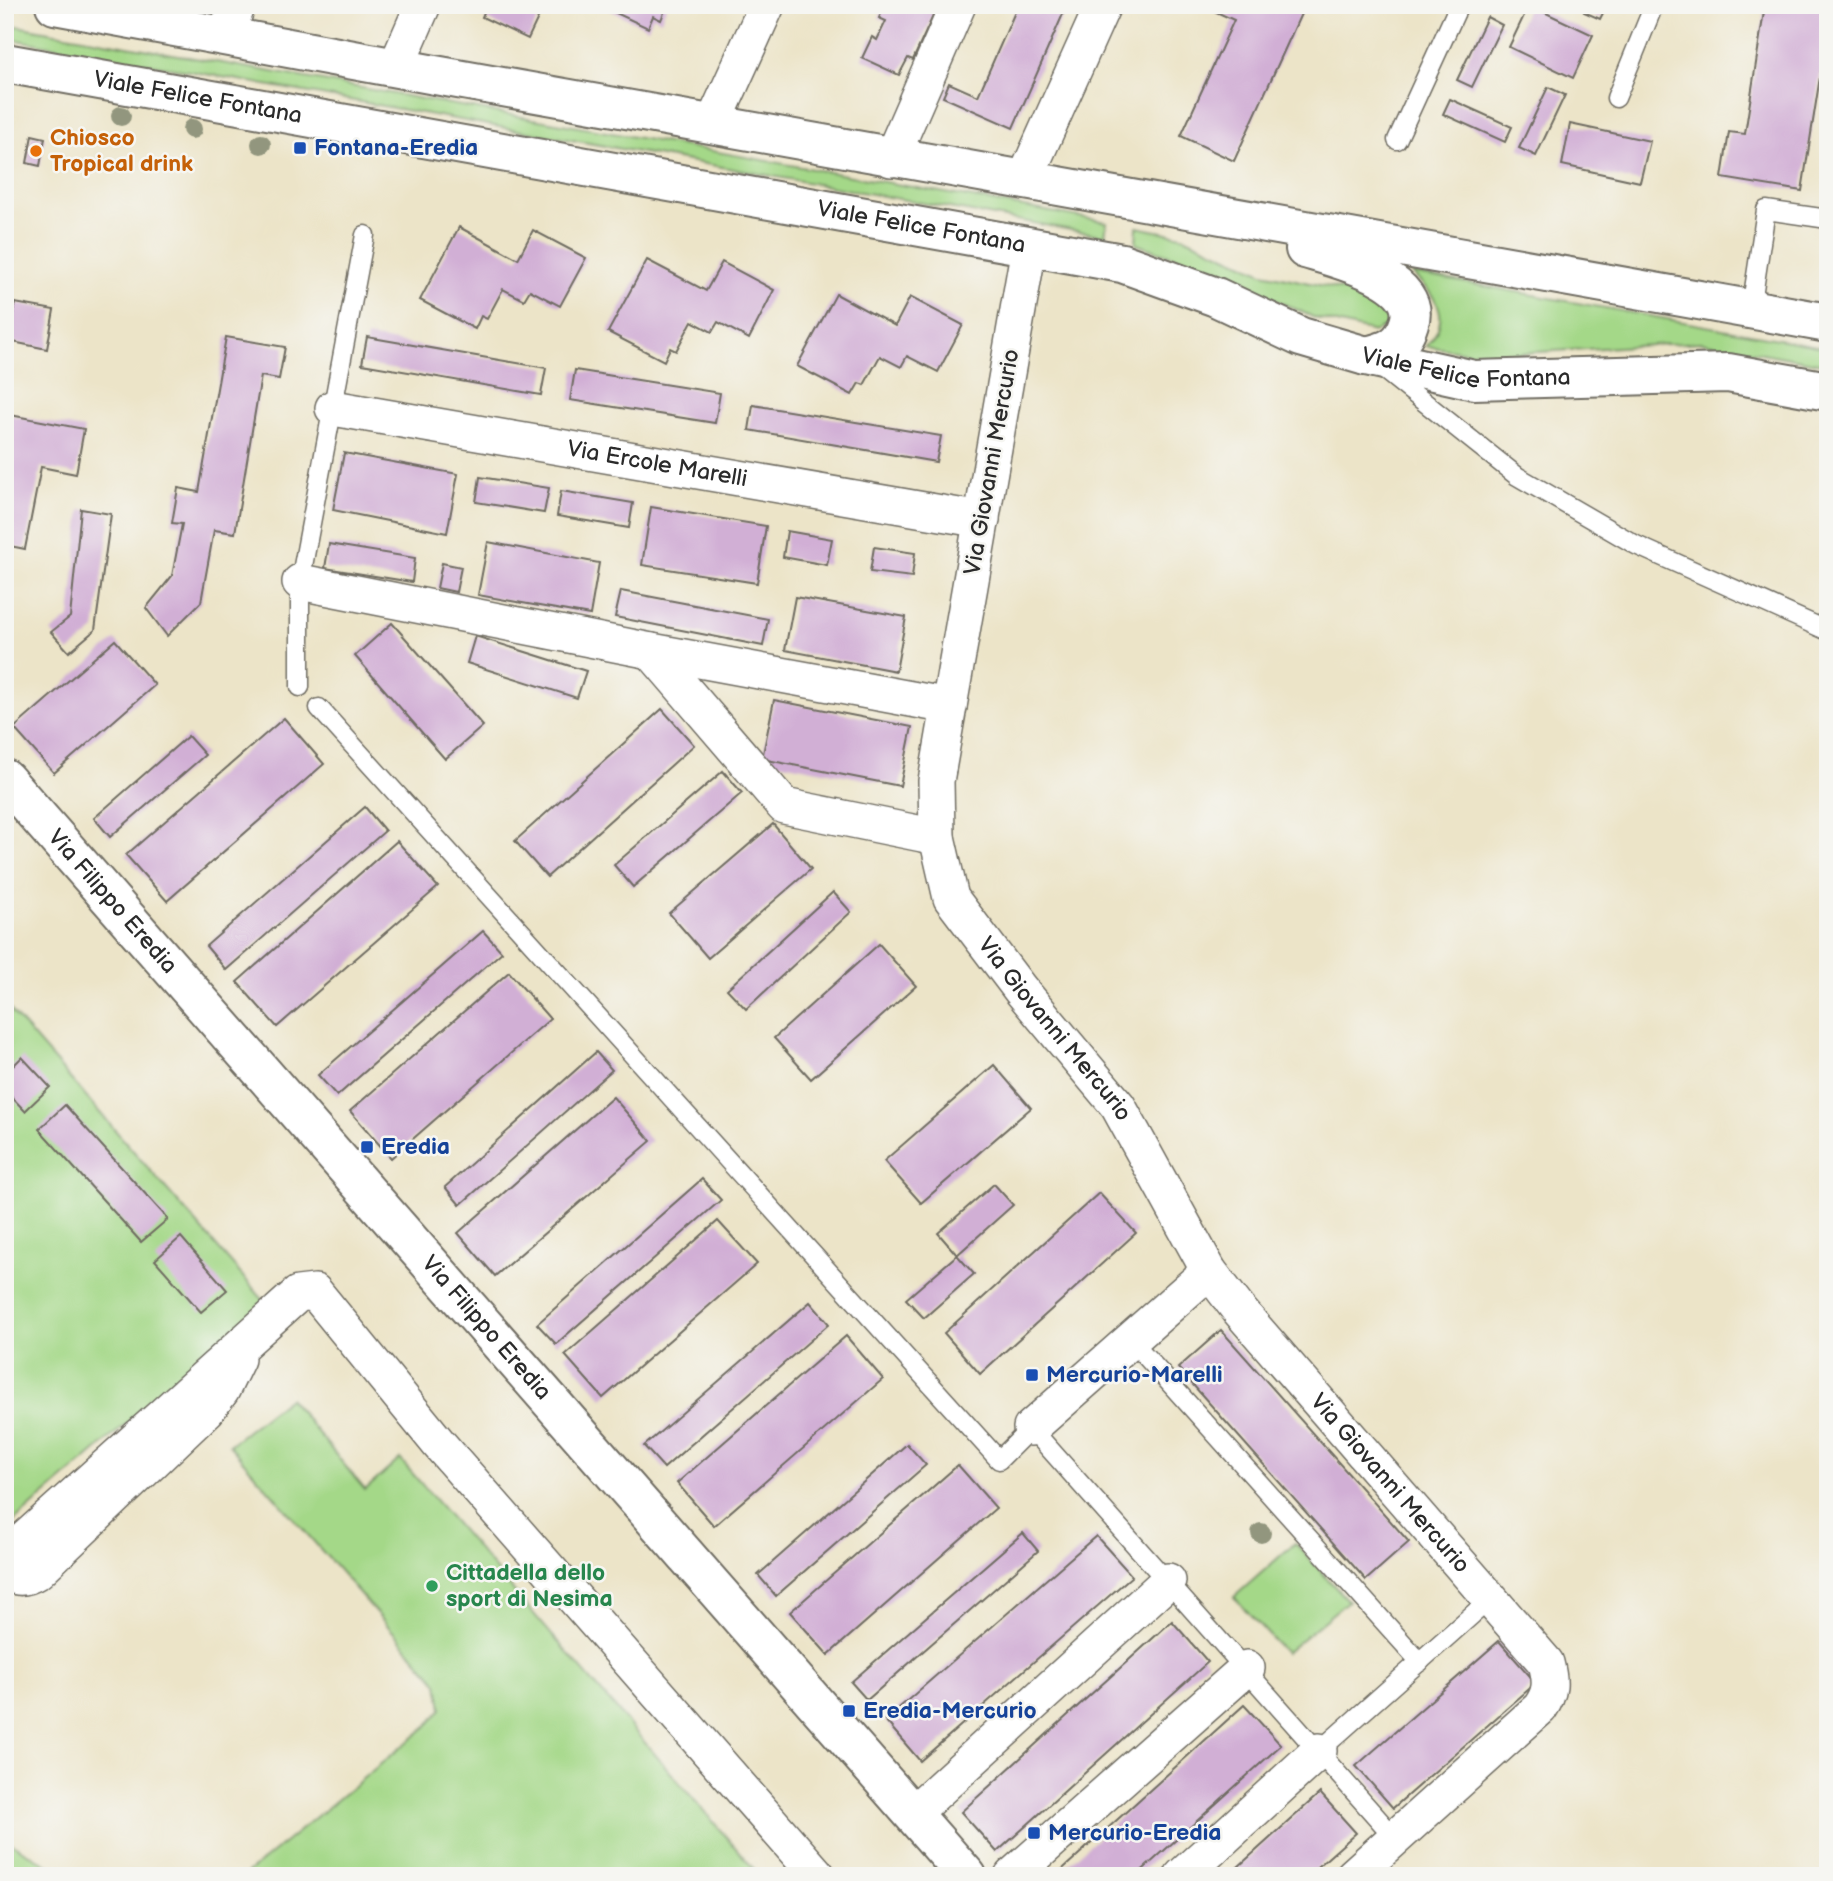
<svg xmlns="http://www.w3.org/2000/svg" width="1833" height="1881" font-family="'Balsamiq Sans',sans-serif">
	<rect width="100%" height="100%" fill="#f6f6f2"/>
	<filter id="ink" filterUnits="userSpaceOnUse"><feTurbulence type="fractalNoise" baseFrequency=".0143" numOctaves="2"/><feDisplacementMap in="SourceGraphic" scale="14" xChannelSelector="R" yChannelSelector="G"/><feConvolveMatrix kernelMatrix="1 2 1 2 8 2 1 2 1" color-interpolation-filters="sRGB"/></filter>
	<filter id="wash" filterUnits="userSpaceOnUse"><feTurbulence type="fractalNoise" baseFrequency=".00686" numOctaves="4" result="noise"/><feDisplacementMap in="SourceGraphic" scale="28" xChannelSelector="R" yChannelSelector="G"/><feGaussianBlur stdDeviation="1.57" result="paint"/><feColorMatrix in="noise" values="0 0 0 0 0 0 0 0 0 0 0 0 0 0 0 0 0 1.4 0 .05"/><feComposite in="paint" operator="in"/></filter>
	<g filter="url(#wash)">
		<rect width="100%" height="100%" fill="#ece4c8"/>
		<g fill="#a4d888" stroke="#68825a" stroke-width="2">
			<polygon points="5,24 1107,222 1105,236 5,38"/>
			<polygon points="1137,227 1182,236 1263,273 1376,297 1383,301 1392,317 1388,325 1374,332 1315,318 1198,265 1136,244"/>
			<path d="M1411 273 1828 348V365L1701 342 1487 355 1426 346C1455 317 1435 295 1411 273Z"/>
			<polygon points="5,1004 266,1303 5,1529"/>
			<polygon points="289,1398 365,1490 400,1459 760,1876 244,1876 427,1726 442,1709 438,1683 229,1445"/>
			<polygon points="1295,1543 1348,1601 1285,1653 1234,1597"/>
			<polygon points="6,1840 52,1868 58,1876 5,1876"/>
		</g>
		<g id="blocks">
			<g fill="#d1afd5">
				<polygon points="487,5 544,5 528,39 482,17"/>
				<polygon points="599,5 667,5 661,20 653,16 648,28"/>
				<polygon points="885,5 938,5 913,60 908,58 899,75 862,58 872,37 877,40 886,21 879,18"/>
				<polygon points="1018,5 1067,5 1013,128 943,97 949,83 978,96"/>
				<polygon points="1201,5 1305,5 1234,161 1181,136 1234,20"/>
				<polygon points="1529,5 1593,35 1573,78 1509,47"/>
				<polygon points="1587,5 1607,5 1600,19 1584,12"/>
				<polygon points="1765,5 1828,5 1828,26 1802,191 1722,178 1729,132 1745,134"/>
				<polygon points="1487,17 1502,25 1472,87 1457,80"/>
				<polygon points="1548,87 1565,95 1536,156 1519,148"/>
				<polygon points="1450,99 1512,127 1505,142 1443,114"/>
				<polygon points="1570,124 1650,141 1640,182 1562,165"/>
				<polygon points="32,135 45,138 40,166 27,163"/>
				<polygon points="459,227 518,259 533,230 586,258 560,306 530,290 524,300 503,289 487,319 481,316 475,329 420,300"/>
				<polygon points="647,260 706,291 722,262 774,290 749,339 718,322 712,332 692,321 676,351 670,348 664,361 608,332"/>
				<polygon points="836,294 895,326 910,297 963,325 938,372 907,356 901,367 880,356 864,385 859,383 852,395 797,366"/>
				<polygon points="15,303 54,310 47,349 8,341"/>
				<polygon points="226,337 285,347 279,379 261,376 235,533 214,530 201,602 167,636 146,608 172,576 182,524 172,523 178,488 199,492"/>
				<polygon points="367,337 546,368 541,395 362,364"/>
				<polygon points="575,370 720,393 715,423 570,400"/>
				<polygon points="753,405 941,436 936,462 749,430"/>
				<polygon points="5,414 84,429 76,474 41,467 25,549 5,545"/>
				<polygon points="344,453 458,474 447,533 333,510"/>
				<polygon points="480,477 549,488 544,513 476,502"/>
				<polygon points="561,491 633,503 629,528 557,516"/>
				<polygon points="651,507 766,526 757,583 642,565"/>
				<polygon points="81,509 111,514 95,630 69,652 51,632 70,617"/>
				<polygon points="787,531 832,539 827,565 783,557"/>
				<polygon points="488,542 599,563 590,615 478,595"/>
				<polygon points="329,544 415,558 412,582 325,568"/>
				<polygon points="874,547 915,553 912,577 870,572"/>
				<polygon points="442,563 461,567 456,592 437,588"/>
				<polygon points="621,591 768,619 763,646 615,617"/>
				<polygon points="795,597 906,617 896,671 785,650"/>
				<polygon points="392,623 483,726 445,759 355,656"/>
				<polygon points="475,636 586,671 577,698 467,663"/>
				<polygon points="115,640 155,685 54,773 14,728"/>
				<polygon points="774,700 912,727 900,786 762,759"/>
				<polygon points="662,709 694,745 547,877 515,841"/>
				<polygon points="284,718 324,764 167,901 126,855"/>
				<polygon points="188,736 205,755 110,837 94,818"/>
				<polygon points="723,771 742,793 633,887 614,865"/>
				<polygon points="365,807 385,831 226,970 206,946"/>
				<polygon points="773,824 811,869 708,958 669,913"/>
				<polygon points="397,841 438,887 277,1027 237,982"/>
				<polygon points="833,892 851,912 746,1009 727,989"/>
				<polygon points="483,931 502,952 337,1096 318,1075"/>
				<polygon points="879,944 916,986 811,1079 774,1038"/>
				<polygon points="509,972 550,1019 391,1158 350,1111"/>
				<polygon points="596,1052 612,1070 460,1205 445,1187"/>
				<polygon points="22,1057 50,1087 25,1111 5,1090 5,1074"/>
				<polygon points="994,1065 1031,1108 921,1203 884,1161"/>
				<polygon points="613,1097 651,1141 495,1276 458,1233"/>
				<polygon points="65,1105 168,1219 141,1242 39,1129"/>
				<polygon points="702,1179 721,1200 556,1344 537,1324"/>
				<polygon points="994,1184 1013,1205 957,1255 938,1233"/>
				<polygon points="1099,1193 1136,1233 980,1374 944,1333"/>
				<polygon points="718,1221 757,1264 603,1398 565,1355"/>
				<polygon points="181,1237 227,1290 201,1312 155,1260"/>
				<polygon points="957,1255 974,1274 924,1318 906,1299"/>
				<polygon points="810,1302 829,1324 664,1468 644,1446"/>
				<polygon points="1221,1330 1409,1542 1366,1580 1178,1368"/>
				<polygon points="846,1336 883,1379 714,1526 677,1483"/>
				<polygon points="907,1444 926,1465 776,1596 758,1575"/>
				<polygon points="958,1465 996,1508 828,1655 790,1612"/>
				<polygon points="1023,1533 1038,1551 867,1700 851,1682"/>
				<polygon points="1096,1536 1132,1576 920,1761 885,1720"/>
				<polygon points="1172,1621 1208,1662 997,1852 961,1812"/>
				<polygon points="1499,1641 1536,1683 1393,1808 1356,1766"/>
				<polygon points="1244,1705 1281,1745 1136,1876 1055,1876"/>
				<polygon points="1320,1793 1356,1833 1321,1864 1309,1876 1228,1876"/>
			</g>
		</g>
	</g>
	<g filter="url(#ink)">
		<use href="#blocks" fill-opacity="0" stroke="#6f6c62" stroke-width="2"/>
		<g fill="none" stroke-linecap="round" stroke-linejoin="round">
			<defs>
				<g id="service">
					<polyline points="1616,98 1654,5"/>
					<polyline points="1397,140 1459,5"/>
					<polyline points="1751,309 1766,210 1828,219"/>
					<polyline points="1384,370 1517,476 1636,545 1828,631"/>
					<polyline points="300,687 300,582 365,235"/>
					<polyline points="319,708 999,1460 1031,1428 1395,1838"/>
					<polyline points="1131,1340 1420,1662"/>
					<polyline points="1319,1751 1490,1599"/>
				</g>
				<g id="minor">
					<polyline points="225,37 238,5"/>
					<polyline points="396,67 423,5"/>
					<polyline points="713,124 767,5"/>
					<polyline points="891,159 958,5"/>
					<polyline points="1024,181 1103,5"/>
					<path id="s1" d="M1029 247 936 781 937 837 951 898 1020 989 1118 1106 1209 1271 1239 1310 1546 1663C1551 1682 1551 1692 1540 1708L1353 1876"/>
					<path id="s2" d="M333 408 982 520"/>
					<polyline points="300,582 651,651 949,706"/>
					<polyline points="651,651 784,806 937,837"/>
					<polyline points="1031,1428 1209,1271"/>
					<polyline points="5,1557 298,1294 315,1292 439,1444 818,1876"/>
					<path d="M5 1567C15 1581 25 1579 38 1571L207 1410 222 1390 237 1359"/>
					<polyline points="912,1814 1168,1581"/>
					<polyline points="1012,1876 1247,1668"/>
					<polyline points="1182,1876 1319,1751"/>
				</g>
				<g id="secondary">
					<path id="s3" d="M5 779 967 1876"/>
				</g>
				<g id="primary">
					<path d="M55 5C645 116 1237 215 1828 323"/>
					<path id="s4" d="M5 63 1122 263 1216 297 1301 337 1366 356 1474 380 1728 373 1828 391"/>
					<path d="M1305 249C1335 258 1424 279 1409 323 1402 346 1388 351 1366 356"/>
				</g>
			</defs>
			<use href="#service" stroke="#6f6c62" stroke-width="21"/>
			<use href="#minor" stroke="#6f6c62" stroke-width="38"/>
			<use href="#secondary" stroke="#6f6c62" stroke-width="42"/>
			<use href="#primary" stroke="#6f6c62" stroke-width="42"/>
			<use href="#service" stroke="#fff" stroke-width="18"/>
			<use href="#minor" stroke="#fff" stroke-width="35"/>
			<use href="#secondary" stroke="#fff" stroke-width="38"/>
			<use href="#primary" stroke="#fff" stroke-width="38"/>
		</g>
		<g fill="#92967e">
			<circle cx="121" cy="116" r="10"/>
			<circle cx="192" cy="129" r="10"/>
			<circle cx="261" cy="144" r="10"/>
			<circle cx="1261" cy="1533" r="10"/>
		</g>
	</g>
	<g fill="#1a4fb4" stroke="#f6f6f2" stroke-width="2.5">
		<rect x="293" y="141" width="14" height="14" rx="3.5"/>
		<rect x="360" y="1140" width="14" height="14" rx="3.5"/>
		<rect x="1025" y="1368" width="14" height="14" rx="3.5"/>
		<rect x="842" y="1704" width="14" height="14" rx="3.5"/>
		<rect x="1027" y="1826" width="14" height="14" rx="3.5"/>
	</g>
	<circle fill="#e8710a" stroke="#f6f6f2" stroke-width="2.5" cx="36" cy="151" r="7"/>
	<circle fill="#2e9e5b" stroke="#f6f6f2" stroke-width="2.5" cx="432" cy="1586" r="7"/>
	<g text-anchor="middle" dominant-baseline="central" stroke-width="5" stroke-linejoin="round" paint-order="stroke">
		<g font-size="23" fill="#2b2b2b" stroke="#f6f6f2">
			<text stroke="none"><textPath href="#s4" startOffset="196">Viale Felice Fontana</textPath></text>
			<text stroke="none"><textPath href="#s4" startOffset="931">Viale Felice Fontana</textPath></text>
			<text stroke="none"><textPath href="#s4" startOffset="1498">Viale Felice Fontana</textPath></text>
			<text transform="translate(992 462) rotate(-80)">Via Giovanni Mercurio</text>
			<text stroke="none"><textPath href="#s2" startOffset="329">Via Ercole Marelli</textPath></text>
			<text stroke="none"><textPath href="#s3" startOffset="163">Via Filippo Eredia</textPath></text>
			<text stroke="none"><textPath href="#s1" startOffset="828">Via Giovanni Mercurio</textPath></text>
			<text stroke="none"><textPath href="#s3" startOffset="730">Via Filippo Eredia</textPath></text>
			<text stroke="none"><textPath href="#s1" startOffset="1395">Via Giovanni Mercurio</textPath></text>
		</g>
		<g font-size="23" font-weight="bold" fill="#c56008" stroke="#f6f6f2" text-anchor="start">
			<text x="50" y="138">Chiosco<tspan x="50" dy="26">Tropical drink</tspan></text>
		</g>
		<g font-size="23" font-weight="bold" fill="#164399" stroke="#f6f6f2" text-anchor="start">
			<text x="314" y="148">Fontana-Eredia</text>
			<text x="381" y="1147">Eredia</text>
			<text x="1046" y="1375">Mercurio-Marelli</text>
			<text x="863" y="1711">Eredia-Mercurio</text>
			<text x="1048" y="1833">Mercurio-Eredia</text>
		</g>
		<g font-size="23" font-weight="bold" fill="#27864d" stroke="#f6f6f2" text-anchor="start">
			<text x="446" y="1573">Cittadella dello<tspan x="446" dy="26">sport di Nesima</tspan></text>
		</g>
	</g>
	<rect width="1833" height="1881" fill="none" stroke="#f6f6f2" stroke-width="28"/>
</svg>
